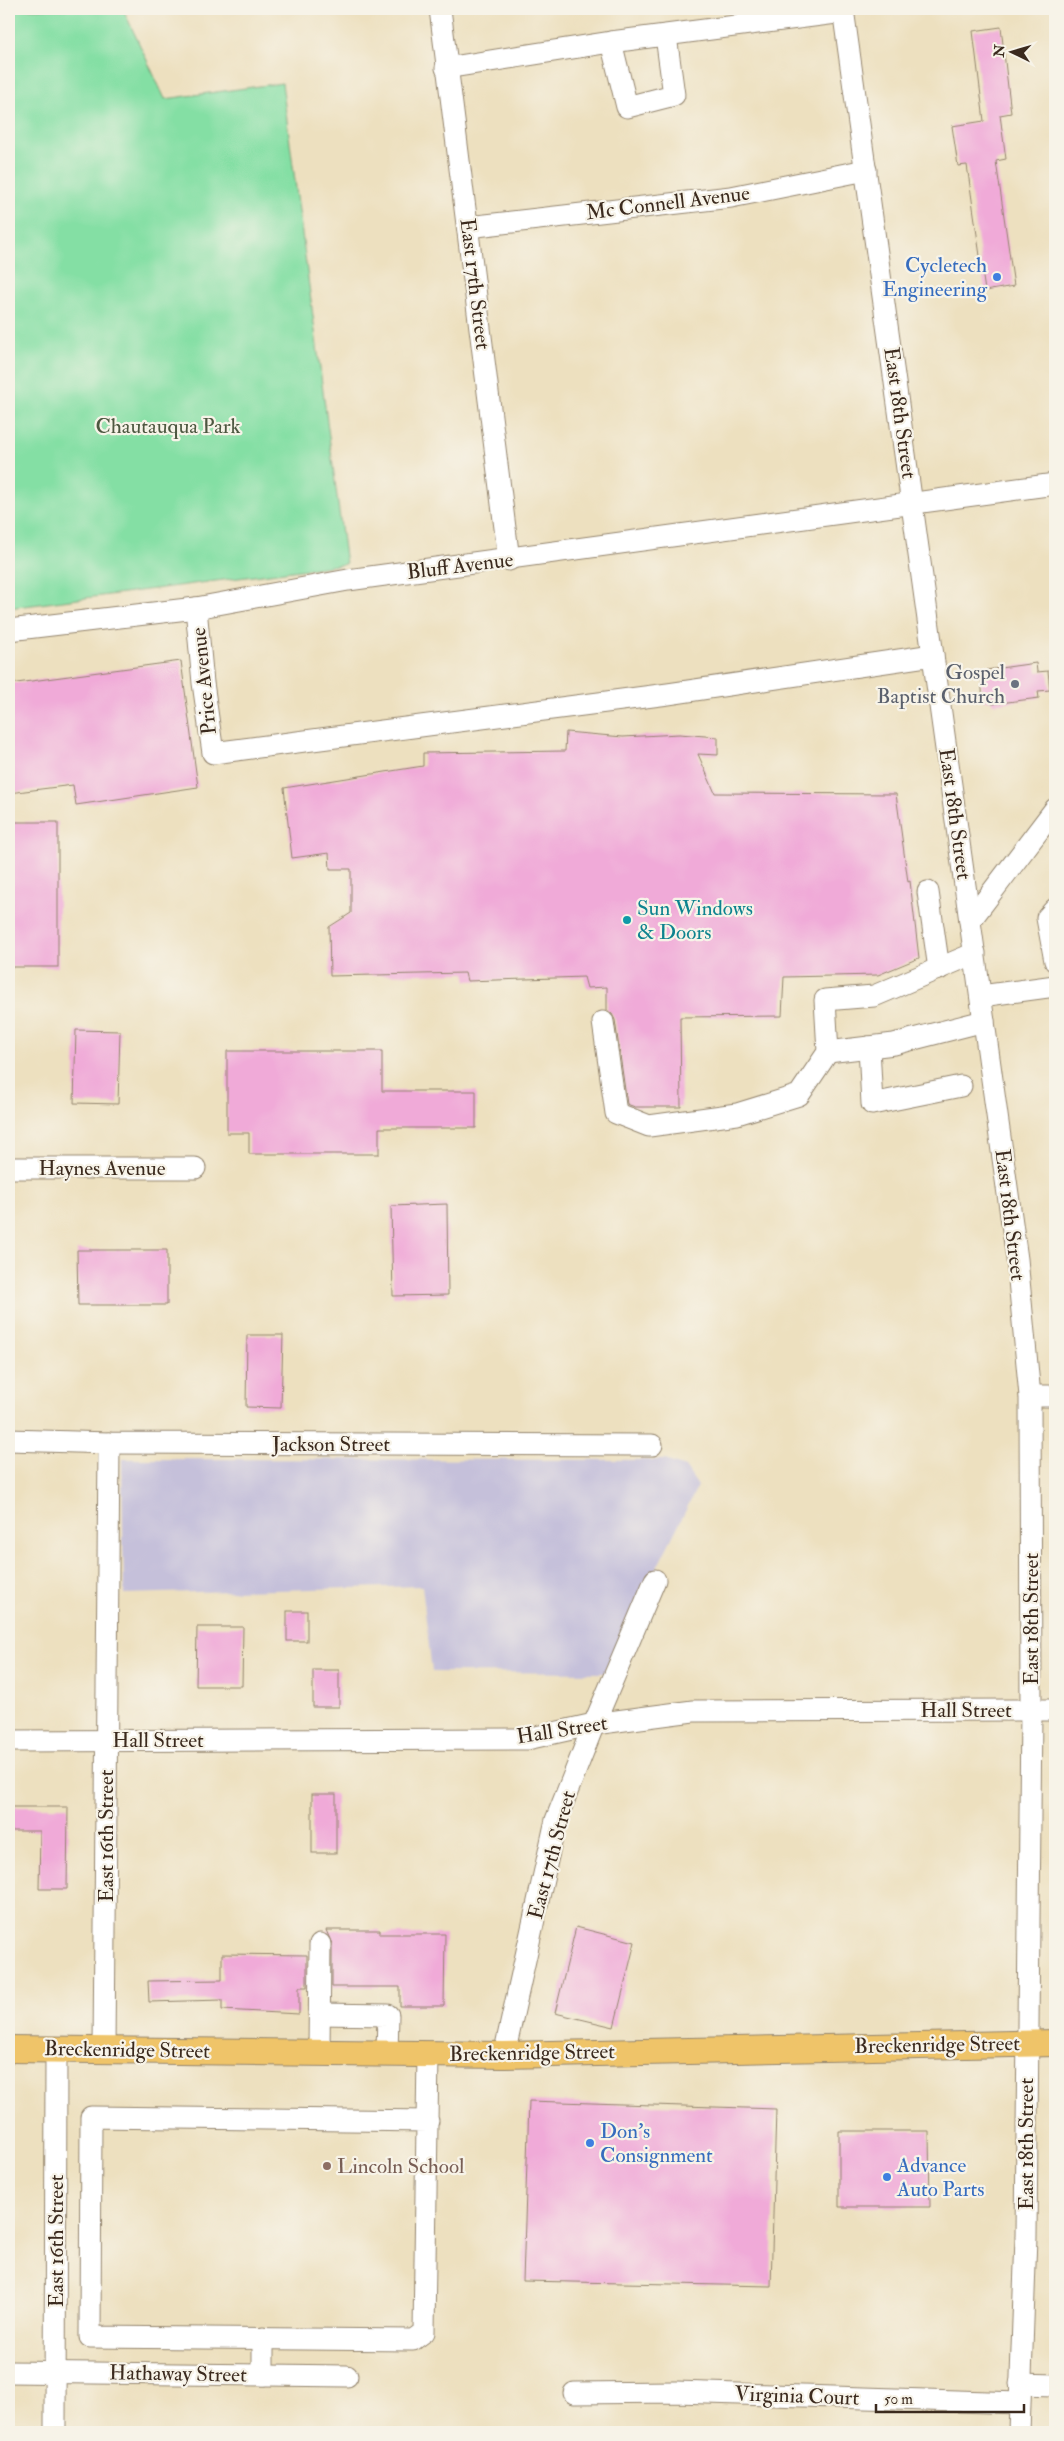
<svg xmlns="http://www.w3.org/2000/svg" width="1064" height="2441" font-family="'IM FELL Double Pica',serif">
	<rect width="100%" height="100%" fill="#f7f3e8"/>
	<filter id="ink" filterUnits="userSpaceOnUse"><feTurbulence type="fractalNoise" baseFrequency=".02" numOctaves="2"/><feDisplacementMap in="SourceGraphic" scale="10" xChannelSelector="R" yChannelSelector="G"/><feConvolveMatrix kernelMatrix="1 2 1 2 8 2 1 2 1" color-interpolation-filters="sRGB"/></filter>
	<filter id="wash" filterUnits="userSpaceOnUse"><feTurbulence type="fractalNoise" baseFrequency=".0096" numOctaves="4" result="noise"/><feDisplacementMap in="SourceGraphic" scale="20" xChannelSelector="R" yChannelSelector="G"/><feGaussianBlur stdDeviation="1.12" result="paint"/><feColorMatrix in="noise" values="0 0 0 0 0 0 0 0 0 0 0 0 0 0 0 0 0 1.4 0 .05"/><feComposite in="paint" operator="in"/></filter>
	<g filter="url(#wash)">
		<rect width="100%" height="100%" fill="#ede0bf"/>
		<polygon fill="#c5c0da" points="122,1459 665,1460 685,1467 698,1486 604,1673 432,1672 422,1586 124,1594"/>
		<polygon fill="#84dfa4" stroke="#608461" points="9,9 123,9 165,99 282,83 346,564 9,608"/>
		<g id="blocks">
			<g fill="#f0aad8">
				<polygon points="1001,27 1011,113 1000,115 1006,159 996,161 1014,286 985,291 967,165 958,166 952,126 984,121 973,31"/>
				<polygon points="181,661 198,787 76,805 73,785 9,793 9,684"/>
				<polygon points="1036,663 1037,672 1048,671 1050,690 1038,691 1039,698 992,704 992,700 983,701 981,678 987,677 986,670"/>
				<polygon points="566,732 623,737 679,734 718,737 718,755 698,754 715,793 896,794 908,882 910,881 919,958 878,975 784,977 782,1016 680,1017 681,1107 635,1107 627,1104 615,1020 612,1014 607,1010 607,987 587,988 584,977 467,981 465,973 330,976 329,927 351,913 351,869 330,869 329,853 292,858 284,788 423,766 423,753 565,751"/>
				<rect x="9" y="822" width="49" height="145"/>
				<polygon points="76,1030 120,1031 118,1104 74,1103"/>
				<polygon points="227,1051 382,1051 382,1091 476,1091 476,1128 379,1128 379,1154 249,1154 249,1133 227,1133"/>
				<polygon points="447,1204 448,1295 393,1296 391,1206"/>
				<polygon points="77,1250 167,1250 167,1305 78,1305"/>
				<polygon points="247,1335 283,1335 281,1408 246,1407"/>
				<rect x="287" y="1611" width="20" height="30"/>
				<polygon points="197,1627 243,1627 242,1686 196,1686"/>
				<rect x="313" y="1670" width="26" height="37"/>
				<rect x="312" y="1794" width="24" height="59"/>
				<polygon points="9,1807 68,1807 67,1889 39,1889 40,1831 9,1831"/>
				<polygon points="576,1927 635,1942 614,2027 555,2013"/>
				<polygon points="326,1930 380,1930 380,1934 445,1934 444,2006 400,2006 400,1987 332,1987 332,1944"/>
				<polygon points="222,1954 307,1955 307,1987 299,1987 299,2014 222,2010 222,2000 149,2002 148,1981 222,1980"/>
				<polygon points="529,2101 776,2109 771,2286 523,2281"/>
				<polygon points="839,2131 929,2131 930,2207 839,2207"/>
			</g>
		</g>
	</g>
	<g filter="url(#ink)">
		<use href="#blocks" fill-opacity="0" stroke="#94856e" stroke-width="1"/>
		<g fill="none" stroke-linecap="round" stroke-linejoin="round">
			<defs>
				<g id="minor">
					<polyline points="440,9 509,560"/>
					<polyline points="843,9 1017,1259 1030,1396 1031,1710 1026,2237 1019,2432"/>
					<polyline points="611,42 627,107 674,95 666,36"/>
					<polyline points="446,68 611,42 844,12"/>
					<polyline points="468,227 731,197 866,170"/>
					<polyline points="196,608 203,683 213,753 668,694 933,655"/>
					<polyline points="9,630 196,608 348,580 1055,484"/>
					<polyline points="928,892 939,969"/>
					<polyline points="1055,909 1047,918 1055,961"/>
					<polyline points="970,921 1055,809"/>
					<polyline points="981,996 1055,986"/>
					<polyline points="603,1022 616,1113 649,1126 737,1114 799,1095 828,1052 825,1000 874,996 975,953"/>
					<polyline points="869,1047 872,1104 961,1086"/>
					<polyline points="828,1052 894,1044 984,1021"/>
					<polyline points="9,1168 195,1168"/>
					<polyline points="1030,1396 1055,1396"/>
					<polyline points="9,1440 109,1443 652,1445"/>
					<polyline points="9,1741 527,1739 594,1724 693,1711 1055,1710"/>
					<polyline points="319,2014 388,2015 387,2053"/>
					<polyline points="104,2050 109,1443"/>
					<polyline points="319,2052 320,1944"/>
					<polyline points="504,2055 556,1820 594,1724 655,1580"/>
					<polyline points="428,2121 91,2117 90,2337 413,2340 424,2332 428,2054"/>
					<polyline points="263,2338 263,2375"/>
					<polyline points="9,2372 347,2376"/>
					<polyline points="1020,2384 1055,2385"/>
					<polyline points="574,2393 676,2392 1019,2403"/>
					<polyline points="55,2432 56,2050"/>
				</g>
				<polyline id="major" points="9,2049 504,2055 1055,2043"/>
			</defs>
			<use href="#minor" stroke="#94856e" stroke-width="23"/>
			<use href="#major" stroke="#94856e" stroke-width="28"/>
			<use href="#minor" stroke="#fff" stroke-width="21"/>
			<use href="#major" stroke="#efc469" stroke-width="26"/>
		</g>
	</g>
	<g fill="#3f7fe0" stroke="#f7f3e8" stroke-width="2">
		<circle cx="997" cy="277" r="5"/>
		<circle cx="590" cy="2143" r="5"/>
		<circle cx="887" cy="2177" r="5"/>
	</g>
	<circle fill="#6b7280" stroke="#f7f3e8" stroke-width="2" cx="1015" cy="684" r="5"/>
	<circle fill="#0f9aa8" stroke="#f7f3e8" stroke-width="2" cx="627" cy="920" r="5"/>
	<circle fill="#8d6e63" stroke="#f7f3e8" stroke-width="2" cx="327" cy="2166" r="5"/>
	<g text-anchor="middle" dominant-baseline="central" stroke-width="4.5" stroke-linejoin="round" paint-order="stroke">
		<g font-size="21" fill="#3b2a1e" stroke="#f7f3e8">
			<text transform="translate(668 203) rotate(-7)">Mc Connell Avenue</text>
			<text transform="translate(475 284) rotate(83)">East 17th Street</text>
			<text transform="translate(900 413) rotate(82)">East 18th Street</text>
			<text transform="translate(460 566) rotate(-7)">Bluff Avenue</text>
			<text transform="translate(204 681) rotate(-96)">Price Avenue</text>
			<text transform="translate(955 814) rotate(82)">East 18th Street</text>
			<text x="102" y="1168">Haynes Avenue</text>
			<text transform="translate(1010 1215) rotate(83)">East 18th Street</text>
			<text x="331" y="1444">Jackson Street</text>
			<text transform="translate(1031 1619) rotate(-90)">East 18th Street</text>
			<text x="966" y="1710">Hall Street</text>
			<text transform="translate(562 1730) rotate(-9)">Hall Street</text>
			<text x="158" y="1740">Hall Street</text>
			<text transform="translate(106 1836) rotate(-90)">East 16th Street</text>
			<text transform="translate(552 1855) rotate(-75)">East 17th Street</text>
			<text transform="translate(937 2045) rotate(-1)">Breckenridge Street</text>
			<text transform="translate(127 2050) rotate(1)">Breckenridge Street</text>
			<text transform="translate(532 2053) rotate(-1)">Breckenridge Street</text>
			<text transform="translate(1026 2144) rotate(-90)">East 18th Street</text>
			<text transform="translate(56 2241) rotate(-90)">East 16th Street</text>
			<text transform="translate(178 2374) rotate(1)">Hathaway Street</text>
			<text transform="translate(797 2396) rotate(2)">Virginia Court</text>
		</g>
		<g font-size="21" fill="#366cbe" stroke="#f7f3e8" text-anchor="start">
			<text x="987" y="265" text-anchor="end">Cycletech<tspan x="987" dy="24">Engineering</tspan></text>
			<text x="600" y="2131">Don's<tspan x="600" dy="24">Consignment</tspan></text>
			<text x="897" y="2165">Advance<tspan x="897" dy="24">Auto Parts</tspan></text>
		</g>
		<g font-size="21" fill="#4d5740" stroke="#f7f3e8">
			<text x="168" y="426">Chautauqua Park</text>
		</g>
		<g font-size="21" fill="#5b616d" stroke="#f7f3e8" text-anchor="end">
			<text x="1005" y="672">Gospel<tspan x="1005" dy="24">Baptist Church</tspan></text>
		</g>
		<g font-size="21" fill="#0d838f" stroke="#f7f3e8" text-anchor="start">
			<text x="637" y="908">Sun Windows<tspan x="637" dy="24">&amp; Doors</tspan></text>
		</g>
		<g font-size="21" fill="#785e54" stroke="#f7f3e8" text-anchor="start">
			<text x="337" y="2166">Lincoln School</text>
		</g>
	</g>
	<rect width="1064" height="2441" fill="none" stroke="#f7f3e8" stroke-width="30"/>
	<g transform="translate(1012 52) rotate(275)" stroke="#f7f3e8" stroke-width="4" paint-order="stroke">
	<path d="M0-4L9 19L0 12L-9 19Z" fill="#3b2a1e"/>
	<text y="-8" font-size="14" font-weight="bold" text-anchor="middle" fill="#3b2a1e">N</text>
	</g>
	<path d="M876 2404v8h148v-8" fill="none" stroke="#3b2a1e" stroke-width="2.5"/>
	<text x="884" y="2404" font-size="15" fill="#3b2a1e" stroke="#f7f3e8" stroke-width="4" paint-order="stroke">50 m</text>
</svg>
